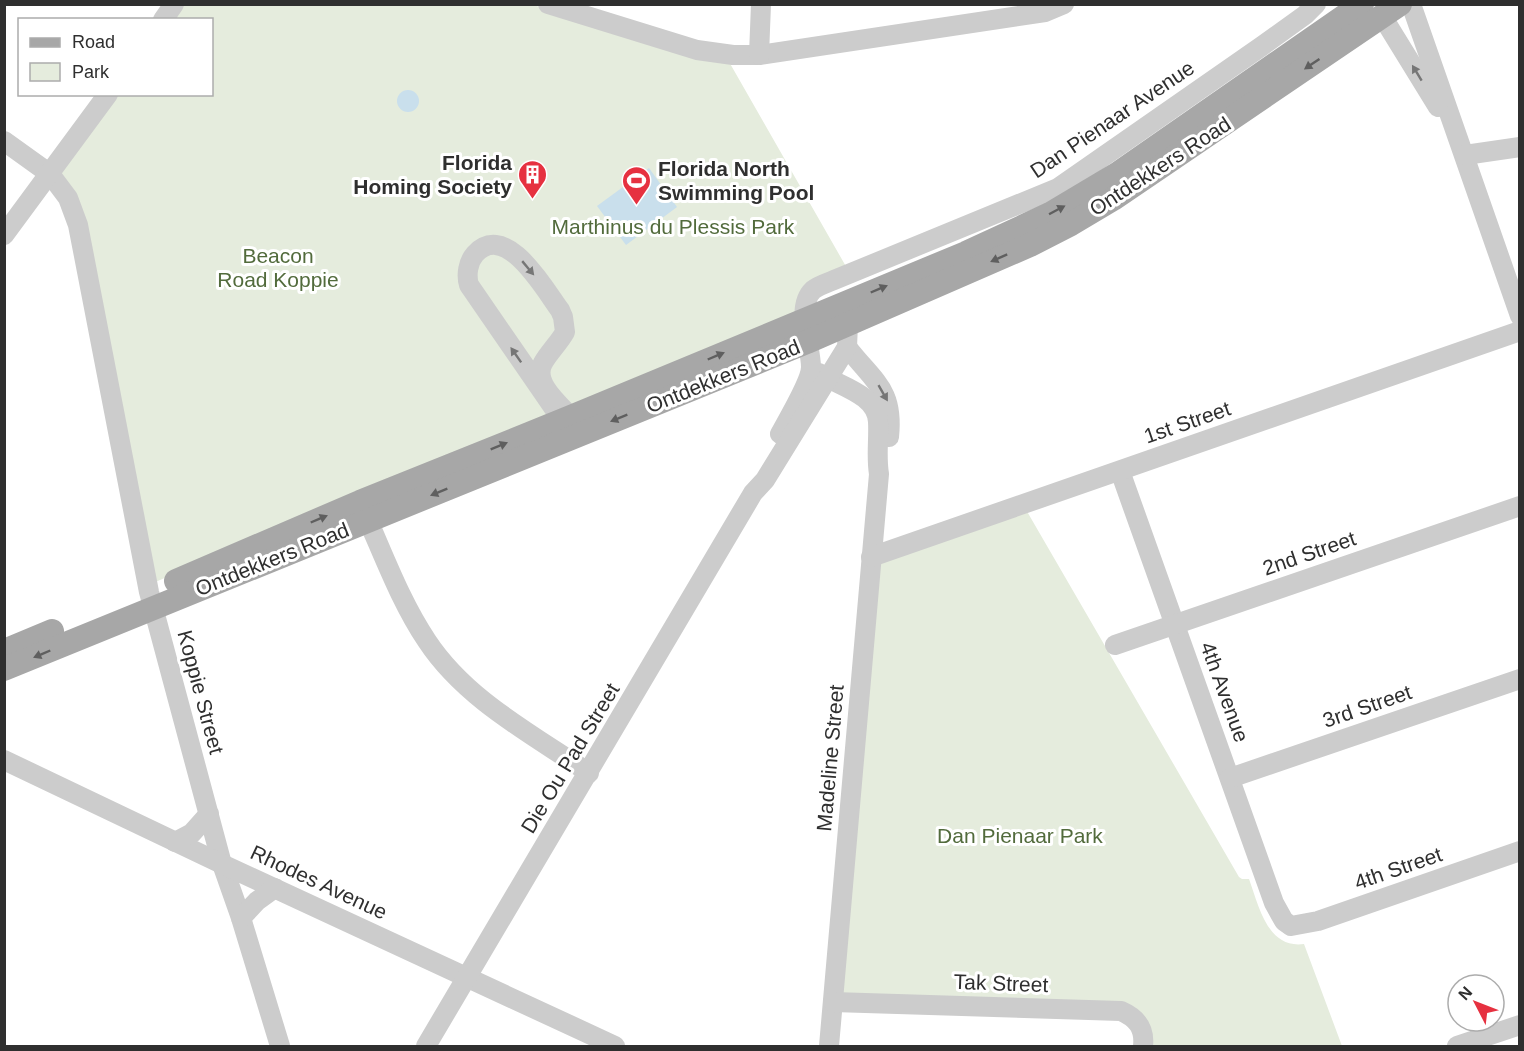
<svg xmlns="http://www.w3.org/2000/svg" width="1524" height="1051" font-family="Arial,sans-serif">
	<rect width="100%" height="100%" fill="#fff"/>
	<g fill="#e5ecdd">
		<polygon points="180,5 533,5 728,60 848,270 801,312 358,495 153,583 82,222 55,174 113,95 212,94 212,20 169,19"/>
		<path d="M1025 508 1239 877 1242 879H1249C1259 906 1267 949 1304 944L1342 1046H1148L1139 1016 839 997 875 561Z"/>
	</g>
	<g fill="#c9dfec">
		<circle cx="408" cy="101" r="11"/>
		<polygon points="649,168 677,207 626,245 597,206"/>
	</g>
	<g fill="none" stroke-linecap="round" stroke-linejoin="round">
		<g stroke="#ccc" stroke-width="20">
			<polyline points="548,4 697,50 733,55 759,55 1045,12 1064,4"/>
			<polyline points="1411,4 1520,316"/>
			<polyline points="1382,16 1438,107"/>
			<polyline points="163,20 174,4"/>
			<polyline points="759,55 761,4"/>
			<polyline points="4,141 50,174 68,198 78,225 149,592 222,864 241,918 280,1046"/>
			<polyline points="1465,155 1520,147"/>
			<polyline points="4,235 108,94"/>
			<path d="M847 347C874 382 894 389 889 437"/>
			<path d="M819 373C838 386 877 394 878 422 879 440 876 456 879 474L829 1046"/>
			<path d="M562 420 469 285C466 275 468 262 475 254 506 220 545 290 560 310L563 317 565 332C559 343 549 352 543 363 532 382 559 404 571 417"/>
			<path d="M780 434C788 419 811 381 811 367 811 346 795 307 813 290 819 285 827 283 834 280L1058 188 1262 46 1305 15 1316 4"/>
			<polyline points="1120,471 1274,903 1284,921 1291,926 1318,921 1520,851"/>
			<path d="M363 509C383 553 400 601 427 641 466 700 532 734 589 773"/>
			<polyline points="871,557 1520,331"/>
			<polyline points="1115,645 1520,506"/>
			<polyline points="4,760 222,864 615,1046"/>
			<polyline points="1230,778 1520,679"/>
			<polyline points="175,842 192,833 209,814"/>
			<polyline points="241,918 257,901 275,888"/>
			<path d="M833 1002 1121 1011C1137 1018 1145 1028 1143 1046"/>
			<polyline points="426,1046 753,493 765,480 847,347 848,324 845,312"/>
			<polyline points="1457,1046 1520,1025"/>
		</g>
		<g stroke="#a7a7a7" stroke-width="24">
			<polyline points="176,581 360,502 571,417 966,253 1050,214 1117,174 1362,4"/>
			<polyline points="4,651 52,631"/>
			<polyline points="4,669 807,342 1030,245 1071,224 1113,199 1400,4"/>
		</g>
	</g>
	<defs><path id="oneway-solid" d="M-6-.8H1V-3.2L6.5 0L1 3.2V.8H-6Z" transform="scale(1.5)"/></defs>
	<g fill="#5f5f5f">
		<use href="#oneway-solid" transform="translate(1312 64) rotate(146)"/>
		<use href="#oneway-solid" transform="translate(1057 210) rotate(-28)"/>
		<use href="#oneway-solid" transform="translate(999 258) rotate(156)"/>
		<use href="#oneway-solid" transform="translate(879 289) rotate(-23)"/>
		<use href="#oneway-solid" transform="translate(716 356) rotate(-23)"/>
		<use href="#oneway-solid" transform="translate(619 418) rotate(158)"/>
		<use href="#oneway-solid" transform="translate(499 446) rotate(-22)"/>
		<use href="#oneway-solid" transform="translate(439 492) rotate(158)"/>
		<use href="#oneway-solid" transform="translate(319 519) rotate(-23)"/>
		<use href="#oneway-solid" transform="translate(42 654) rotate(157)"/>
	</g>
	<g fill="#767676">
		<use href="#oneway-solid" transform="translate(1417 73) rotate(-121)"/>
		<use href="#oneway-solid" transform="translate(528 268) rotate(50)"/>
		<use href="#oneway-solid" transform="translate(516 355) rotate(-125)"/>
		<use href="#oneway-solid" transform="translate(883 393) rotate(60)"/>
	</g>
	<defs>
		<symbol id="building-pin" viewBox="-11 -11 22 30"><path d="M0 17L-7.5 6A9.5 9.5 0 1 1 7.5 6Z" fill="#e63140" stroke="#fff"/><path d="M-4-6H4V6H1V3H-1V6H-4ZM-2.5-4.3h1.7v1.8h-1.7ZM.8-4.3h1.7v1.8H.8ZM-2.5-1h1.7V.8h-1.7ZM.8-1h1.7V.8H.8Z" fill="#fff"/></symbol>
		<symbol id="stadium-pin" viewBox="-11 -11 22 30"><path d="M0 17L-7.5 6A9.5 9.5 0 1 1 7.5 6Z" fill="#e63140" stroke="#fff"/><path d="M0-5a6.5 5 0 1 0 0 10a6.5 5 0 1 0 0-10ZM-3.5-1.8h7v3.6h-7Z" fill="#fff"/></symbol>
	</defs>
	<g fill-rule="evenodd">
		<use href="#building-pin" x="516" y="158" width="33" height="45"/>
		<use href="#stadium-pin" x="620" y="164" width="33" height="45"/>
	</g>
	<g text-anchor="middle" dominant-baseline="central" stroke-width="6" stroke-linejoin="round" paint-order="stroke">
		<g font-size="21" fill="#2f2f2f" stroke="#fff">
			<text transform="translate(1112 119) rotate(-34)">Dan Pienaar Avenue</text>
			<text transform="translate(1160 166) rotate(-33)">Ontdekkers Road</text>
			<text transform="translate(723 376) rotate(-22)">Ontdekkers Road</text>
			<text transform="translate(1187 422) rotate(-19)">1st Street</text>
			<text transform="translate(1309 553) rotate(-19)">2nd Street</text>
			<text transform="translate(272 559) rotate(-22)">Ontdekkers Road</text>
			<text transform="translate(201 692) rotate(75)">Koppie Street</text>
			<text transform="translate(1225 692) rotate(70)">4th Avenue</text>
			<text transform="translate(1367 706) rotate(-19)">3rd Street</text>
			<text transform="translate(570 758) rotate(-59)">Die Ou Pad Street</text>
			<text transform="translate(830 758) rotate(-85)">Madeline Street</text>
			<text transform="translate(1398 868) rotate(-19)">4th Street</text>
			<text transform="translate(319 882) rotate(25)">Rhodes Avenue</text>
			<text transform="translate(1001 983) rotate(2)">Tak Street</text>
		</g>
		<g font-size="21" font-weight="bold" fill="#2f2f2f" stroke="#fff" text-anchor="end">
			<text x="512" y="162">Florida<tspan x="512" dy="24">Homing Society</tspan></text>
			<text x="658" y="168" text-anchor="start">Florida North<tspan x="658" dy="24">Swimming Pool</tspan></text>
		</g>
		<g font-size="21" fill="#526b3c" stroke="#fff">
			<text x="673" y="226">Marthinus du Plessis Park</text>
			<text x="278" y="255">Beacon<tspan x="278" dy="24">Road Koppie</tspan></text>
			<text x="1020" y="835">Dan Pienaar Park</text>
		</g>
	</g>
	<rect width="1524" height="1051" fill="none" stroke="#2f2f2f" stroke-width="12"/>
	<rect x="18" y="18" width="195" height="78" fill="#ffffff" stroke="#acacac" stroke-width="1.5"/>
	<rect x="30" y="38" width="30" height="9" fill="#a7a7a7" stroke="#acacac" stroke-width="1.5"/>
	<text x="72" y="48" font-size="18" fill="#2f2f2f">Road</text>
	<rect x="30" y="63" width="30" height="18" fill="#e5ecdd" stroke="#acacac" stroke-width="1.5"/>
	<text x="72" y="78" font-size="18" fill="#2f2f2f">Park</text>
	<g transform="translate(1476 1003) rotate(312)"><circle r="28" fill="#ffffff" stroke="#acacac" stroke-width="1.5"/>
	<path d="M0-4.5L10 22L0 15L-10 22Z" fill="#e63140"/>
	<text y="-9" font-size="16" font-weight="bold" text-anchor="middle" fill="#2f2f2f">N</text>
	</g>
</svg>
